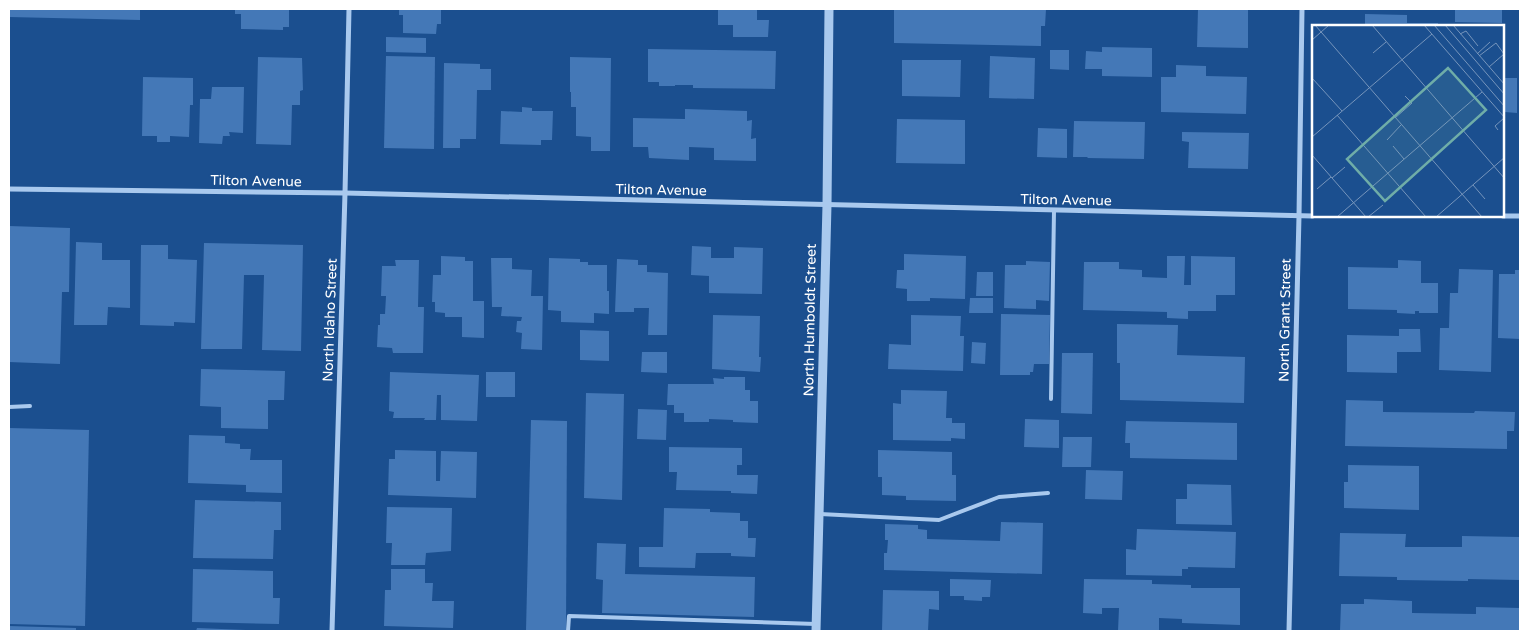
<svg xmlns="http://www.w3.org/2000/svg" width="1529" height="640" font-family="'Varela Round',sans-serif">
	<rect width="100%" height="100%" fill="#1b4f8f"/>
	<g fill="#4478b7">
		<polygon points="9,9 140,9 140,20 9,17"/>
		<polygon points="235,9 289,9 289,27 283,27 283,30 241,29 241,14 235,14"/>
		<polygon points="399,9 441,9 441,24 437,24 436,34 403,33 403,15 399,15"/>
		<polygon points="718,9 757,9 757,20 769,20 768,37 733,37 733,25 718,25"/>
		<polygon points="894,9 1046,9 1045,26 1041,26 1041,46 894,43"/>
		<polygon points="1198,9 1248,9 1248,48 1197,47"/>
		<polygon points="1455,9 1502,9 1502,23 1455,22"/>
		<polygon points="1365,14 1407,15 1407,23 1438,23 1438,26 1365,26"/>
		<polygon points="386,37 426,38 426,53 386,52"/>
		<polygon points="1102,47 1152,48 1152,77 1102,76 1102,69 1085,69 1086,51 1102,52"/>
		<polygon points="648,49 776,51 775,89 693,88 693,85 675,85 675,86 659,86 659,82 648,82"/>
		<polygon points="1050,50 1069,50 1069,70 1050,69"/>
		<polygon points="386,56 435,57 434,149 384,148"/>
		<polygon points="990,56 1035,58 1034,99 989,98"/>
		<polygon points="258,57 302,58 303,90 300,91 300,105 292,105 291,145 256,144"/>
		<polygon points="570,57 611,58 610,151 591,151 591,137 576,136 576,107 571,107 571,92 570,92"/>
		<polygon points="902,60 961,60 960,97 902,96"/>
		<polygon points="444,63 480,64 480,69 491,69 491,90 477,90 476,139 460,139 460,148 443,148"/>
		<polygon points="1176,65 1206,66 1206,76 1247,77 1246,114 1161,112 1161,77 1176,77"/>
		<polygon points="143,77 193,78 193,105 190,105 189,137 170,136 170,142 157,142 157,136 142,136"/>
		<polygon points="1503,78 1517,78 1517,113 1505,112 1505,115 1503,115"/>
		<polygon points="212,87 244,87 243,133 229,132 230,136 223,136 222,144 199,143 200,99 211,99"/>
		<polygon points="522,107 532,108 532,111 553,111 552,140 541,140 541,145 500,144 501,111 522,112"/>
		<polygon points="685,109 747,111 747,121 752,120 751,139 756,138 756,161 714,160 714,148 689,147 689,160 649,158 648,147 633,147 633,118 685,119"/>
		<polygon points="897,119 965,120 965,164 896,163"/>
		<polygon points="1074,121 1145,122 1144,159 1087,158 1088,157 1073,157"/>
		<polygon points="1038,128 1067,129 1067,158 1037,157"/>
		<polygon points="1182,132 1249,133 1248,169 1188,168 1189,142 1182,141"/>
		<polygon points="9,226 70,228 69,292 62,292 60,364 9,362"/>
		<polygon points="76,242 102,243 102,260 130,260 130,308 108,307 107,325 74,325"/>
		<polygon points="204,243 303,245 301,351 262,350 264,275 244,275 242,349 201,349"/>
		<polygon points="141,245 168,245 168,259 197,260 195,323 174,322 174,326 140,325"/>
		<polygon points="692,246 711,247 711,258 734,258 734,247 763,248 762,294 709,293 709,276 691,275"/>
		<polygon points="904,254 966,256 965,299 930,298 930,301 907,301 907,289 896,288 897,270 904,270"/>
		<polygon points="441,256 465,257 465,261 473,261 473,301 484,301 484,338 462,337 462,317 445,317 445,313 435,312 435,302 432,302 433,275 441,275"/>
		<polygon points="1167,256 1185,256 1184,285 1191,285 1191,256 1235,257 1235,295 1216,295 1216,311 1188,311 1188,319 1167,318 1167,312 1083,310 1084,262 1119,262 1119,269 1142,270 1142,277 1167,278"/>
		<polygon points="491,258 512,258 512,269 532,270 531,296 543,296 542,350 521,349 522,333 516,332 517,321 521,321 522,317 501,316 502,307 492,307"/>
		<polygon points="549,258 580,259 580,262 588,262 588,265 607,265 607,291 609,291 609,314 594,313 594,323 561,322 561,311 548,310"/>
		<polygon points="617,259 638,260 638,265 647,265 647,272 668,273 667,335 648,335 649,308 634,308 634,312 615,312"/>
		<polygon points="395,260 419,260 418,307 424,307 423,353 393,353 392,348 377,347 378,325 380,325 380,314 385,314 386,296 381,296 382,266 396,266"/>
		<polygon points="1398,260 1421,261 1421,283 1438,283 1438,313 1419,313 1419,311 1415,311 1415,314 1397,313 1397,310 1348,309 1348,267 1398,268"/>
		<polygon points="1026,261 1050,262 1049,301 1036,300 1036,309 1004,308 1005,265 1026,265"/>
		<polygon points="1459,269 1493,270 1491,372 1439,370 1440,328 1449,328 1450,293 1458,293"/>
		<polygon points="1515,270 1520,270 1520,339 1498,338 1499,274 1515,274"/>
		<polygon points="977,272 993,272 993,296 976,296"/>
		<polygon points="970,298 993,298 993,313 969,313"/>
		<polygon points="1001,314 1050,315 1049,364 1034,364 1033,372 1030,372 1030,375 1000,375"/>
		<polygon points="713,315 760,316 759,357 761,357 760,372 712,369"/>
		<polygon points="911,315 961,316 960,336 964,336 963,371 888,369 889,344 911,345"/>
		<polygon points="1117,324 1178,325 1177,355 1245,357 1244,403 1120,400 1120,363 1117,363"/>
		<polygon points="1399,329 1420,329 1421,352 1397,352 1397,373 1347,372 1347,335 1399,336"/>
		<polygon points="580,330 609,331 609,361 580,360"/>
		<polygon points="972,342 986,343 985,364 971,363"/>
		<polygon points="642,352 667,352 667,373 641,372"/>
		<polygon points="1062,353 1093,353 1092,414 1061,413"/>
		<polygon points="201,369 285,371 284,400 268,400 268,429 221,428 221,407 200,406"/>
		<polygon points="390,372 479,375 477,421 441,420 441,395 437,395 436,420 424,420 425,418 393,418 394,412 389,411"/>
		<rect x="486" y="372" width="29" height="25"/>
		<polygon points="724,377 745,377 745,390 750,390 750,401 758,401 758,423 733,422 733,420 709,419 709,422 684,422 684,413 674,413 674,405 667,405 668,384 714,384 713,378 724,379"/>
		<polygon points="901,390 947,391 946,418 952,418 952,423 965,423 965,439 951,438 951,441 893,440 893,403 901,404"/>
		<polygon points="586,393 624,394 622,500 584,498"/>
		<polygon points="1346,400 1383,401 1383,412 1474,413 1475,411 1515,412 1514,431 1507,431 1507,449 1345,446"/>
		<polygon points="638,409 667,410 666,440 637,439"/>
		<polygon points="1025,419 1059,420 1059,448 1024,447"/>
		<polygon points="531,420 567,421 566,631 526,631"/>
		<polygon points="1126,421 1237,423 1237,460 1130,458 1130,443 1125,443"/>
		<polygon points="9,428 89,430 85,626 9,624"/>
		<polygon points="189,435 225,436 225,443 240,444 240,449 251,449 250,460 282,460 282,493 246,492 246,485 188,483"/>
		<polygon points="1063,437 1092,437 1091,467 1062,467"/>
		<polygon points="669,447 742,448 742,465 737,465 737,475 758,475 757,494 731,493 731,491 676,490 677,472 669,472"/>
		<polygon points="395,450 436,451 436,481 440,481 441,451 477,452 476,498 388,495 389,459 395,459"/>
		<polygon points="878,450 952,452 952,475 956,475 956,501 906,500 906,496 882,495 882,477 878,477"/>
		<polygon points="1348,465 1419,466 1419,510 1344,508 1344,482 1348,482"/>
		<polygon points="1086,470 1123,471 1122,500 1085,499"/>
		<polygon points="1187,484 1231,485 1232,525 1176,524 1176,499 1187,499"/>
		<polygon points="195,500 281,502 281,530 274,530 273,559 193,558"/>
		<polygon points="387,507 452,508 451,551 426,553 425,565 391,565 392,543 386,543"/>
		<polygon points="664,508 710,509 710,512 740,513 740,521 748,521 748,538 756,538 755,557 731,556 731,553 696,553 695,568 639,567 639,547 663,547"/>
		<polygon points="1001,522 1043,523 1042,574 884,570 884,553 887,553 888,540 885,540 885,524 918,525 918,529 927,530 927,539 1000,541"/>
		<polygon points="1137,529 1236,532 1235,568 1188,567 1188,569 1182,569 1182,576 1126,575 1126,549 1136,550"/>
		<polygon points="1340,533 1406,534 1405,547 1462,547 1462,536 1520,537 1520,580 1468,579 1468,581 1397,580 1397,577 1339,576"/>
		<polygon points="597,543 626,544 625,574 755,577 754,617 602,613 603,580 596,579"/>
		<polygon points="193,569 273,571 273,598 280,598 279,624 192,622"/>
		<polygon points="391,569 425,569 425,583 433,583 432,601 454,601 453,628 384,626 385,590 391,590"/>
		<polygon points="950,579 991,580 990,597 982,597 982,601 964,600 964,596 950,596"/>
		<polygon points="1084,579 1152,580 1152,584 1191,585 1191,588 1240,588 1240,625 1182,623 1182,619 1159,618 1159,631 1118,631 1119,608 1102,608 1102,614 1083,613"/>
		<polygon points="883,590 939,591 939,610 929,609 928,631 882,631"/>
		<polygon points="1364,599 1412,601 1412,613 1476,614 1476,607 1520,608 1520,631 1340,631 1341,604 1364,604"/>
		<polygon points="9,626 76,628 76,631 9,631"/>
		<polygon points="197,628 246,630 246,631 196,631"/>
	</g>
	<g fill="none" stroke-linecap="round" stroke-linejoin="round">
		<g stroke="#a9c9ee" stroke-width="4">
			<polyline points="1051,399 1054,211"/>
			<polyline points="9,407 30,406"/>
			<polyline points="820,514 939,520 999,497 1048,493"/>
			<polyline points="568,631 569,616 816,624"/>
		</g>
		<g stroke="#a9c9ee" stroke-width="5">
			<polyline points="9,189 345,193 1313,216"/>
			<polyline points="1503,216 1520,216"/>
			<polyline points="332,631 345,193 349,9"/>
			<polyline points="1289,631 1299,216 1302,9"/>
		</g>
		<polyline stroke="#a9c9ee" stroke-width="9" points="816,631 827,205 829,9"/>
	</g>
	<g text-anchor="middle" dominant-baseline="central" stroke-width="4" stroke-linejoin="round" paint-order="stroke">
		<g font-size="14" fill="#fff" stroke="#1b4f8f">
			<text transform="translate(256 181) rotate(1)">Tilton Avenue</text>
			<text transform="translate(661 190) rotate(1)">Tilton Avenue</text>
			<text transform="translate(1066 200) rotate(1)">Tilton Avenue</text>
			<text transform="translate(330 320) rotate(-88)">North Idaho Street</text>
			<text transform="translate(810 320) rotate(-89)">North Humboldt Street</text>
			<text transform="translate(1285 320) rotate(-89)">North Grant Street</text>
		</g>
	</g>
	<g transform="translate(1312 25)">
		<rect width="192" height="192" fill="#1b4f8f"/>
		<path fill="none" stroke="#7695bc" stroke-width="1" d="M3 0 170 192M60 0 193 154M112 0 193 93M122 0 193 82M133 0 193 70M141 0 193 60M148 9 154 6 166 21M0 15 17 0M61 28 74 17M165 29 178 17M167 31 184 18 192 29 177 42M0 53 30 86M25 90 114 192M83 93 100 78 93 71M186 105 183 101 192 93M0 112 120 9M75 115 89 100M81 121 92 134M0 130 54 192M20 153 33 142M161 160 173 174M5 164 19 152M25 192 170 67M56 192 71 180M124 192 193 132"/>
		<path fill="#6fada8" fill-opacity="0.15" stroke="#6fada8" stroke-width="2.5" d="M136 43 174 85 73 176 35 134Z"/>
		<rect width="192" height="192" fill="none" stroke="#fff" stroke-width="2.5"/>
	</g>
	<rect width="1529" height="640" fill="none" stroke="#ffffff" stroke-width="20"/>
</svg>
